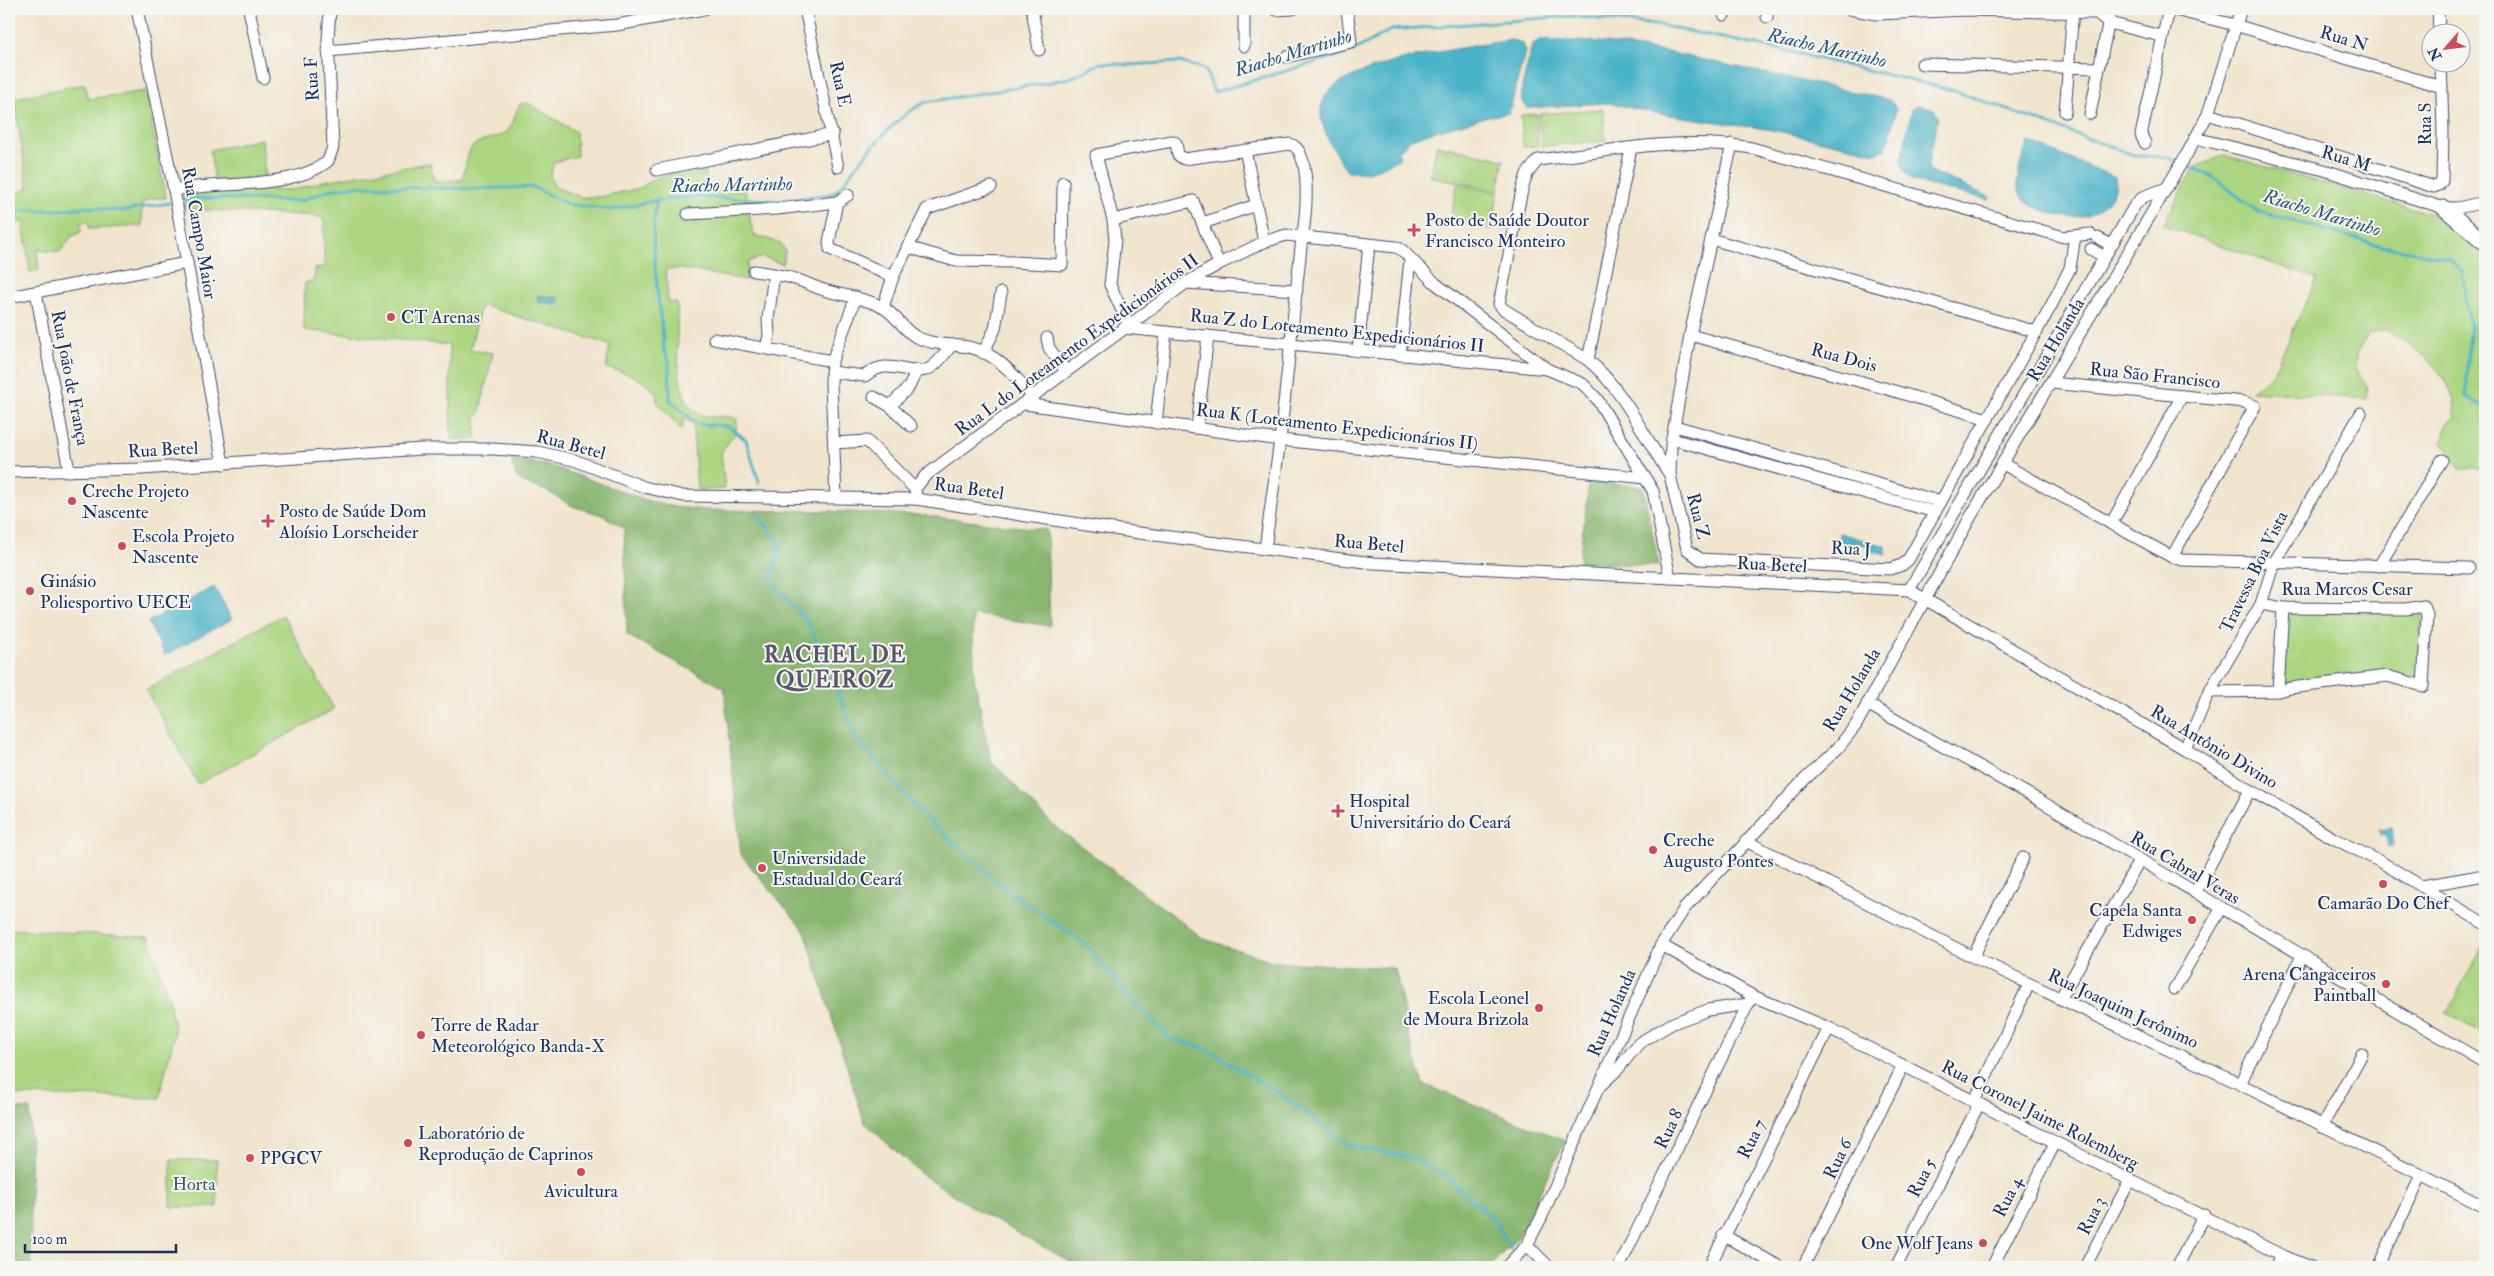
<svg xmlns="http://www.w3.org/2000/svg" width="2494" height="1276" font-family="'IM FELL Double Pica',serif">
	<rect width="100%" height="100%" fill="#f6f6f2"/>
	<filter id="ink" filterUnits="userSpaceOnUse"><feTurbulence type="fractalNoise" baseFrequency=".02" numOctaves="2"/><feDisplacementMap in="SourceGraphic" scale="10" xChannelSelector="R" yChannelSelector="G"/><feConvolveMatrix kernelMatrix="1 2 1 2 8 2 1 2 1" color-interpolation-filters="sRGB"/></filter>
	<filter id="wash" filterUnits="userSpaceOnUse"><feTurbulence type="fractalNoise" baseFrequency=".0096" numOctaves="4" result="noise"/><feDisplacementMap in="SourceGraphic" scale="20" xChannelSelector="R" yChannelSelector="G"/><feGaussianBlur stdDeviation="1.12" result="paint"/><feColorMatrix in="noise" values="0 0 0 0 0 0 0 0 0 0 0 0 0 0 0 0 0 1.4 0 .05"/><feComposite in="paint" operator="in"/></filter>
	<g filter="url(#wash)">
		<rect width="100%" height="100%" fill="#f1e4cd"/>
		<g fill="#abd580" stroke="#63826f">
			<polygon points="85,84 88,99 146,91 166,198 152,198 142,203 142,226 90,229 88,222 80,223 81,232 71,237 60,252 37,250 39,270 30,272 23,222 9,222 9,200 28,187 14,98"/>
			<path d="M528 103 576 132 577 156 554 162 550 177 555 187 582 197H600L640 188 654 179 703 165 710 188 720 192 745 189C749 206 749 220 754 235L781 243 785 252 783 264 762 257 748 262 746 280 682 269H666L668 302 677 303C678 331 672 401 699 414 712 420 725 413 737 419L736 432 721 453 725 489 697 490 693 424 684 418 682 430 657 402V394C641 377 628 373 606 368L610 345 481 305 470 350 493 353 479 415H476V440L451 439 449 345 304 330 305 283 314 280 315 269 324 267V220L318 216 186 209 182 197 185 192 217 188 293 190 324 181 430 163 434 181 462 180C465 172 467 151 473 146 484 136 503 141 511 126 515 121 514 113 520 104Z"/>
			<polygon points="1603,109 1606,141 1542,146 1539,114"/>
			<polygon points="1537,114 1538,146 1523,147 1521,115"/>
			<polygon points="262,139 265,177 215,182 210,150"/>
			<polygon points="1437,145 1504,160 1498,191 1430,176"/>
			<path d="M2224 155 2439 216 2485 252V468L2460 469 2443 443 2447 425 2455 416C2454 410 2455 402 2453 397 2444 367 2411 344 2386 329L2368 334 2356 355 2355 368 2368 387 2366 399 2251 391 2272 375 2317 279 2163 225 2194 168Z"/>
			<polygon points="1457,184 1498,193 1492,229 1450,221"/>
			<polygon points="2422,611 2420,676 2283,684 2286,613"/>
			<polygon points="283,615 334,709 198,784 146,690"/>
			<polygon points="9,929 149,937 169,1000 175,1032 159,1098 9,1095"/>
			<polygon points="2485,942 2485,1035 2446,1013"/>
			<rect x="171" y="1160" width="46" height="47"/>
		</g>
		<g fill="#88b66e" stroke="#527266">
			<polygon points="511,459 551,466 649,501 675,507 706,510 825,511 918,515 1047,530 1050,626 973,614 974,677 991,761 1053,825 1204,939 1276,962 1395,968 1409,1038 1423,1084 1565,1141 1517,1239 1489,1267 1080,1267 976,1210 920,1173 864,1122 805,931 741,855 724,688 627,635 624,528 602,515 572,506 547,491 526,484 516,477"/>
			<polygon points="1589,482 1643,487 1659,566 1579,562"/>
			<polygon points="9,1108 30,1109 31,1265 9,1262"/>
		</g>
		<g fill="#49b3c7" stroke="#327192">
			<path d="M1512 40 1524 45 1525 52 1509 113 1485 117 1429 133 1411 139 1398 152 1400 158C1382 168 1368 176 1347 171 1336 153 1314 123 1323 100 1337 63 1475 46 1512 40Z"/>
			<polygon points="1539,40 1599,42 1667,52 1890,100 1896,108 1890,137 1884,150 1876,153 1773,130 1655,113 1608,103 1527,108 1522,102 1521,91 1532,46"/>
			<polygon points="1918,105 1934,109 1938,117 1928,166 1930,171 1990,197 1989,200 1913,181 1905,173 1901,161 1912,109"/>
			<path d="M2029 142 2115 177C2117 186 2115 191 2110 198 2092 224 2059 220 2034 206 2028 203 2022 201 2020 194 2014 179 2022 155 2029 142Z"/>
			<polygon points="538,295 559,298 558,305 537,302"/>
			<polygon points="1839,533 1886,546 1886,555 1870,551 1869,546 1854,542 1843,546"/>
			<polygon points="214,587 232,619 165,655 148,622"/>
			<polygon points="2392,827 2394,846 2388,847 2386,834 2380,835 2379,829"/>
		</g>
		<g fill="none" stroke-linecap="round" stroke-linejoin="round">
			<g stroke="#49b3c7" stroke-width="3">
				<polyline points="2184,164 2212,176 2257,211 2382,246 2448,258 2462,272 2470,328 2466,397 2485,408"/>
				<path d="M184 200 199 198 300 201 329 190 354 186 474 189 533 187 567 204 612 210 657 200 703 197 781 201 831 194C844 188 848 175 857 165 876 143 899 114 926 102L1046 83 1073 77 1101 63 1129 65 1179 62 1205 69 1214 92 1351 52 1391 30 1571 16 1658 25 1791 52 1955 91 2137 156 2168 157 2178 162"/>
				<path d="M657 200C647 237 661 310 664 351L669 361 670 400 697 424 728 426 746 440 759 482"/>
				<polyline points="9,211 55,210 87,207 122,211 169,203"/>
				<polyline points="759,516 781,545 771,582 808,622 858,740 920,812 1001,886 1085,944 1137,1005 1170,1038 1207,1049 1286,1098 1348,1145 1412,1158 1443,1174 1493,1218 1511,1249"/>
			</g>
		</g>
	</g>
	<g filter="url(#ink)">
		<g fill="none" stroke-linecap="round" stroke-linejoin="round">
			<defs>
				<g id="minor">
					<polyline points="137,9 174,190 223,464"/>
					<polyline points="249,9 263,78"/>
					<polyline points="805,9 838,167"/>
					<polyline points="1032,9 1039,50"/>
					<polyline points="1723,9 1724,15"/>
					<polyline points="1767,9 1767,17"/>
					<polyline points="1849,9 1876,14 1966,10 2097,13 2109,23 2161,36"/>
					<polyline points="2171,9 2235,25 2442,87"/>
					<polyline points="2438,9 2439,32"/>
					<polyline points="1276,10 1293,9"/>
					<polyline points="1244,46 1244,9"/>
					<polyline points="328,51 617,25 704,9"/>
					<polyline points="1286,57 1351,42 1347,9"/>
					<polyline points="1922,64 2099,68"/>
					<polyline points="2065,112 2073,9"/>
					<polyline points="2090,114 2111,9"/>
					<polyline points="2208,114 2434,187 2439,185 2442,181 2443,130 2441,62"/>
					<polyline points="2195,138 2324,170 2444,208 2457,208 2485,202"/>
					<polyline points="2145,143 2141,135 2169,9"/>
					<polyline points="1732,144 1690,335 1671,445 1670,475 1687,549 1700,559 1890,569 1902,565 1908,560 2052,304 2070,268 2075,236"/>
					<polyline points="1245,150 1264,242"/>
					<polyline points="657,170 833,134"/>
					<path d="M174 190C220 181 292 190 328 161L333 147 328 39 330 9"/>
					<polyline points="837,202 829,242 830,249 893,277"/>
					<polyline points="688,214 777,209 837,202 848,195"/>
					<polyline points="1113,220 1193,201 1219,264"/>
					<polyline points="1203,223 1256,205"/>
					<polyline points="2098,238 2111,245"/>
					<polyline points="1711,239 2037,332"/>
					<polyline points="907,247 956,261 1014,262 1062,265 1063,182"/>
					<polyline points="2091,249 2104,257"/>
					<path d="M754 271C768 273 782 275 795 279 805 282 814 287 824 290 843 296 863 297 882 307 896 314 902 329 916 337 932 345 950 344 968 347 996 352 1016 377 1033 397"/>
					<polyline points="1186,283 1297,290"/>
					<polyline points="36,292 69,471"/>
					<polyline points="9,297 187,263"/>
					<polyline points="883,307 893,277 927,209 991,187"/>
					<path d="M1129 325 1110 285 1115 240 1113 220 1096 155 1172 141 1176 143 1178 155 1184 159 1290 144C1313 150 1306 220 1302 238L1280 440 1265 549"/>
					<polyline points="1124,328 1547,369"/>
					<polyline points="1690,335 1884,388 1988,419"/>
					<polyline points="1047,338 1049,348 1066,371"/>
					<polyline points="714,339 832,361"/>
					<polyline points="766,348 769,336 768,319 774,274"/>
					<polyline points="1358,351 1369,245"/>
					<polyline points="983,353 995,329 1001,293"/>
					<polyline points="1400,355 1410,260"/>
					<polyline points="1588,360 1631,148"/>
					<path d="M831 372 865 376C889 356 904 376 926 370 936 367 945 353 952 345"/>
					<polyline points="2051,383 2244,402 2255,406 2172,557"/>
					<polyline points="874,397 890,406 911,426"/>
					<polyline points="1025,404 1280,440 1646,478"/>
					<polyline points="890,406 909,387 917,370"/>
					<polyline points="1156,423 1166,332"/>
					<polyline points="1675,426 1941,502"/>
					<polyline points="1197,428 1208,336"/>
					<polyline points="1672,439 1935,512"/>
					<polyline points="834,443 867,441 915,489"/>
					<polyline points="2003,464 2172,557 2182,560 2469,568"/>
					<polyline points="9,472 142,469 422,449 493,449 537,452 574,460 644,487 683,496 916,499 1139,533 1373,563 1909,590 2185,749 2250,790 2333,838 2381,862 2485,924"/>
					<path d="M1670 475C1644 437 1624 390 1588 360L1503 309 1499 304 1522 190 1527 174 1538 160C1609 151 1680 136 1752 148L2064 237 2090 234"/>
					<polyline points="836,497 831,383 832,361 856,297"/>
					<polyline points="916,499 915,489 925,476 1186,283 1219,264 1264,242 1286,235 1396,247 1402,250 1435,283 1547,369 1583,384 1597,399 1653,491 1670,578"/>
					<polyline points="2111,524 2182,396"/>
					<polyline points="2379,566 2442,460"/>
					<polyline points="1909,590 2135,205 2143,197 2167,188"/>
					<polyline points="2278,691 2283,608"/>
					<polyline points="2209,692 2278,691 2290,688 2387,676 2423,686 2427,615 2424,606 2406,609 2283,608 2261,604"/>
					<polyline points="1867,704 2037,799 2485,1063"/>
					<polyline points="2185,749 2209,692 2261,604 2274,563 2361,413"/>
					<polyline points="1746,841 1973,957 2240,1084 2485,1207"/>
					<polyline points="2422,886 2485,875"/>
					<polyline points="2195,893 2250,790"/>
					<polyline points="1661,945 1753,996 1829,1028 2130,1180 2281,1255 2311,1267"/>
					<polyline points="1973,957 2023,858"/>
					<polyline points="2174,989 2221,909"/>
					<polyline points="2060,999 2139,861"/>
					<polyline points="2240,1084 2302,956"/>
					<polyline points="1601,1085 1618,1069 1639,1043 1673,1023 1708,1010 1748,1004 1751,1000"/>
					<polyline points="1974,1102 2029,984"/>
					<polyline points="2322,1126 2362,1054"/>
					<polyline points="1723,1235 1780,1267"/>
					<polyline points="1527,1245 1549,1267"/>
					<polyline points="1506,1267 1527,1245 1542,1216 1661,945 1684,909 1803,781 1838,748 1856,725 1971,516 2188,152 2208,114 2241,9"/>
					<polyline points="1619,1267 1748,1004"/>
					<polyline points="1709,1267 1829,1028"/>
					<polyline points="1803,1267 1903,1066"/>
					<polyline points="1896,1267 1979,1104"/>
					<polyline points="1992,1267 2055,1143"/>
					<polyline points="2085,1267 2130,1180"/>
					<polyline points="2177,1267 2204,1215"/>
					<polyline points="2275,1267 2281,1255"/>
					<polyline points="2378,1267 2421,1176"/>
				</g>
				<polyline id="major" points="2444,208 2485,243"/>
			</defs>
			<use href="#minor" stroke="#3b4a6f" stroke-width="13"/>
			<use href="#major" stroke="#3b4a6f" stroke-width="17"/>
			<use href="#minor" stroke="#fff" stroke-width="11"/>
			<use href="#major" stroke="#fff" stroke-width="15"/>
		</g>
	</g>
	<g fill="#d1495b" stroke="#f6f6f2" stroke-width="2">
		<path d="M1411.5 222.5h5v5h5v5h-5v5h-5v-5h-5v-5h5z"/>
		<circle cx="391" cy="317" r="5"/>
		<circle cx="72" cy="501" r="5"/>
		<path d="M265.5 513.5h5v5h5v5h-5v5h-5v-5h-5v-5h5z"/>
		<circle cx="122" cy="546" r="5"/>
		<circle cx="30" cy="591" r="5"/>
		<path d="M1335.5 803.5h5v5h5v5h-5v5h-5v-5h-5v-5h5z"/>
		<circle cx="1653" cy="850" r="5"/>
		<circle cx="762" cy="868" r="5"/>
		<circle cx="2383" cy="884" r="5"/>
		<circle cx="2192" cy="920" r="5"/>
		<circle cx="2386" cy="984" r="5"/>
		<circle cx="1539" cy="1008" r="5"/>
		<circle cx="421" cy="1035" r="5"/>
		<circle cx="408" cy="1143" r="5"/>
		<circle cx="250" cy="1158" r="5"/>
		<circle cx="581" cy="1172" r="5"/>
		<circle cx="1983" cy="1243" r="5"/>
	</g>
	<g text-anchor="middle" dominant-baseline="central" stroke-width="4" stroke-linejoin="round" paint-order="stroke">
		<g font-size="18" fill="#1b2f5e" stroke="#f6f6f2">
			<text transform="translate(2344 39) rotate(17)">Rua N</text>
			<text transform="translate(312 79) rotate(-93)">Rua F</text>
			<text transform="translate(840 84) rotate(78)">Rua E</text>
			<text transform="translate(2425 124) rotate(-90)">Rua S</text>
			<text transform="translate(2346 159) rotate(17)">Rua M</text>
			<text transform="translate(199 233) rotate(80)">Rua Campo Maior</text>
			<text transform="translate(1337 331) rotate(6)">Rua Z do Loteamento Expedicionários II</text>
			<text transform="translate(2056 340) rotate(-59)">Rua Holanda</text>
			<text transform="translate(1077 345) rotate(-36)">Rua L do Loteamento Expedicionários II</text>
			<text transform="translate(1844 358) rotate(15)">Rua Dois</text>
			<text transform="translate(2155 376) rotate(6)">Rua São Francisco</text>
			<text transform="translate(70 378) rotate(79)">Rua João de França</text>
			<text transform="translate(1337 427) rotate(7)">Rua K (Loteamento Expedicionários II)</text>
			<text transform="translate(571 445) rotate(15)">Rua Betel</text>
			<text transform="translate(163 450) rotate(-3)">Rua Betel</text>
			<text transform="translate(969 489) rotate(8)">Rua Betel</text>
			<text transform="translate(1698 516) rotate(76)">Rua Z</text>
			<text transform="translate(1369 544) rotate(5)">Rua Betel</text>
			<text transform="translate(1851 549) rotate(3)">Rua J</text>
			<text transform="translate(1772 565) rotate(3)">Rua Betel</text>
			<text transform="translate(2254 572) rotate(-64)">Travessa Boa Vista</text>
			<text x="2347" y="589">Rua Marcos Cesar</text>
			<text transform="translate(1852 690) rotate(-59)">Rua Holanda</text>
			<text transform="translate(2214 747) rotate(31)">Rua Antônio Divino</text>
			<text transform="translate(2185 868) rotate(31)">Rua Cabral Veras</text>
			<text transform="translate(2123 1009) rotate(25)">Rua Joaquim Jerônimo</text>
			<text transform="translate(1612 1013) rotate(-66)">Rua Holanda</text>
			<text transform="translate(2040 1115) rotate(27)">Rua Coronel Jaime Rolemberg</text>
			<text transform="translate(1669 1129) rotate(-64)">Rua 8</text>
			<text transform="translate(1752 1139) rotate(-63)">Rua 7</text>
			<text transform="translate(1838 1159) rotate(-64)">Rua 6</text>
			<text transform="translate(1922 1178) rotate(-63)">Rua 5</text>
			<text transform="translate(2008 1197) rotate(-63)">Rua 4</text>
			<text transform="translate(2092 1216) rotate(-63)">Rua 3</text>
		</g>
		<g font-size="18" fill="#1b2f5e" stroke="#f6f6f2" text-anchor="start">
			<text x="1425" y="220">Posto de Saúde Doutor<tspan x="1425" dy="21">Francisco Monteiro</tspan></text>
			<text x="401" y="317">CT Arenas</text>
			<text x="82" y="491">Creche Projeto<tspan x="82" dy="21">Nascente</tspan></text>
			<text x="279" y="511">Posto de Saúde Dom<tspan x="279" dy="21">Aloísio Lorscheider</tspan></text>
			<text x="132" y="536">Escola Projeto<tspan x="132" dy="21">Nascente</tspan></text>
			<text x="40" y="581">Ginásio<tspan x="40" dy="21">Poliesportivo UECE</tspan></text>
			<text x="1349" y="801">Hospital<tspan x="1349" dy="21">Universitário do Ceará</tspan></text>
			<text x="1663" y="840">Creche<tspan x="1663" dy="21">Augusto Pontes</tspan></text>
			<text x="772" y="858">Universidade<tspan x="772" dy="21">Estadual do Ceará</tspan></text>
			<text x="2383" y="903" text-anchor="middle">Camarão Do Chef</text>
			<text x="2182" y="910" text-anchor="end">Capela Santa<tspan x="2182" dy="21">Edwiges</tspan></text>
			<text x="2376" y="974" text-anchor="end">Arena Cangaceiros<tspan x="2376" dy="21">Paintball</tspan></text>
			<text x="1529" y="998" text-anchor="end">Escola Leonel<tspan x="1529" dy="21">de Moura Brizola</tspan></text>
			<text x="431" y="1025">Torre de Radar<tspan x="431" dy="21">Meteorológico Banda-X</tspan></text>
			<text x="418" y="1133">Laboratório de<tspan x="418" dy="21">Reprodução de Caprinos</tspan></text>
			<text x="260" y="1158">PPGCV</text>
			<text x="581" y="1191" text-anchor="middle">Avicultura</text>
			<text x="1973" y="1243" text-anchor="end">One Wolf Jeans</text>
		</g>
		<g font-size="18" fill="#3f5866" stroke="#f6f6f2">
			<text x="194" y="1184">Horta</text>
		</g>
		<g font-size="19" font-style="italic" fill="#29577e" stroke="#f6f6f2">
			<text transform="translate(1827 48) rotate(13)">Riacho Martinho</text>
			<text transform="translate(1293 53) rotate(-17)">Riacho Martinho</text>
			<text transform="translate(732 185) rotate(-1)">Riacho Martinho</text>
			<text transform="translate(2322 213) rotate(17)">Riacho Martinho</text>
		</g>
		<g font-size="22" font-weight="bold" letter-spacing="1" fill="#5c566d" stroke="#f6f6f2">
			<text x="835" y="655">RACHEL DE<tspan x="835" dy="25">QUEIROZ</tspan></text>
		</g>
	</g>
	<rect width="2494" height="1276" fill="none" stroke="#f6f6f2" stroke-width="30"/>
	<g transform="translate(2446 48) rotate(242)"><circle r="24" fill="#f6f6f2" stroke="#9ea6b7"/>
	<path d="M0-4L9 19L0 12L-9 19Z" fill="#d1495b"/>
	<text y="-8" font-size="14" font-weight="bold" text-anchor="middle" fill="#1b2f5e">N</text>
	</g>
	<path d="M25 1244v8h151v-8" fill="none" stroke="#1b2f5e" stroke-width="2.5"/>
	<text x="32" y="1244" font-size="15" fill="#1b2f5e" stroke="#f6f6f2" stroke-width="4" paint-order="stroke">100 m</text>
</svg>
